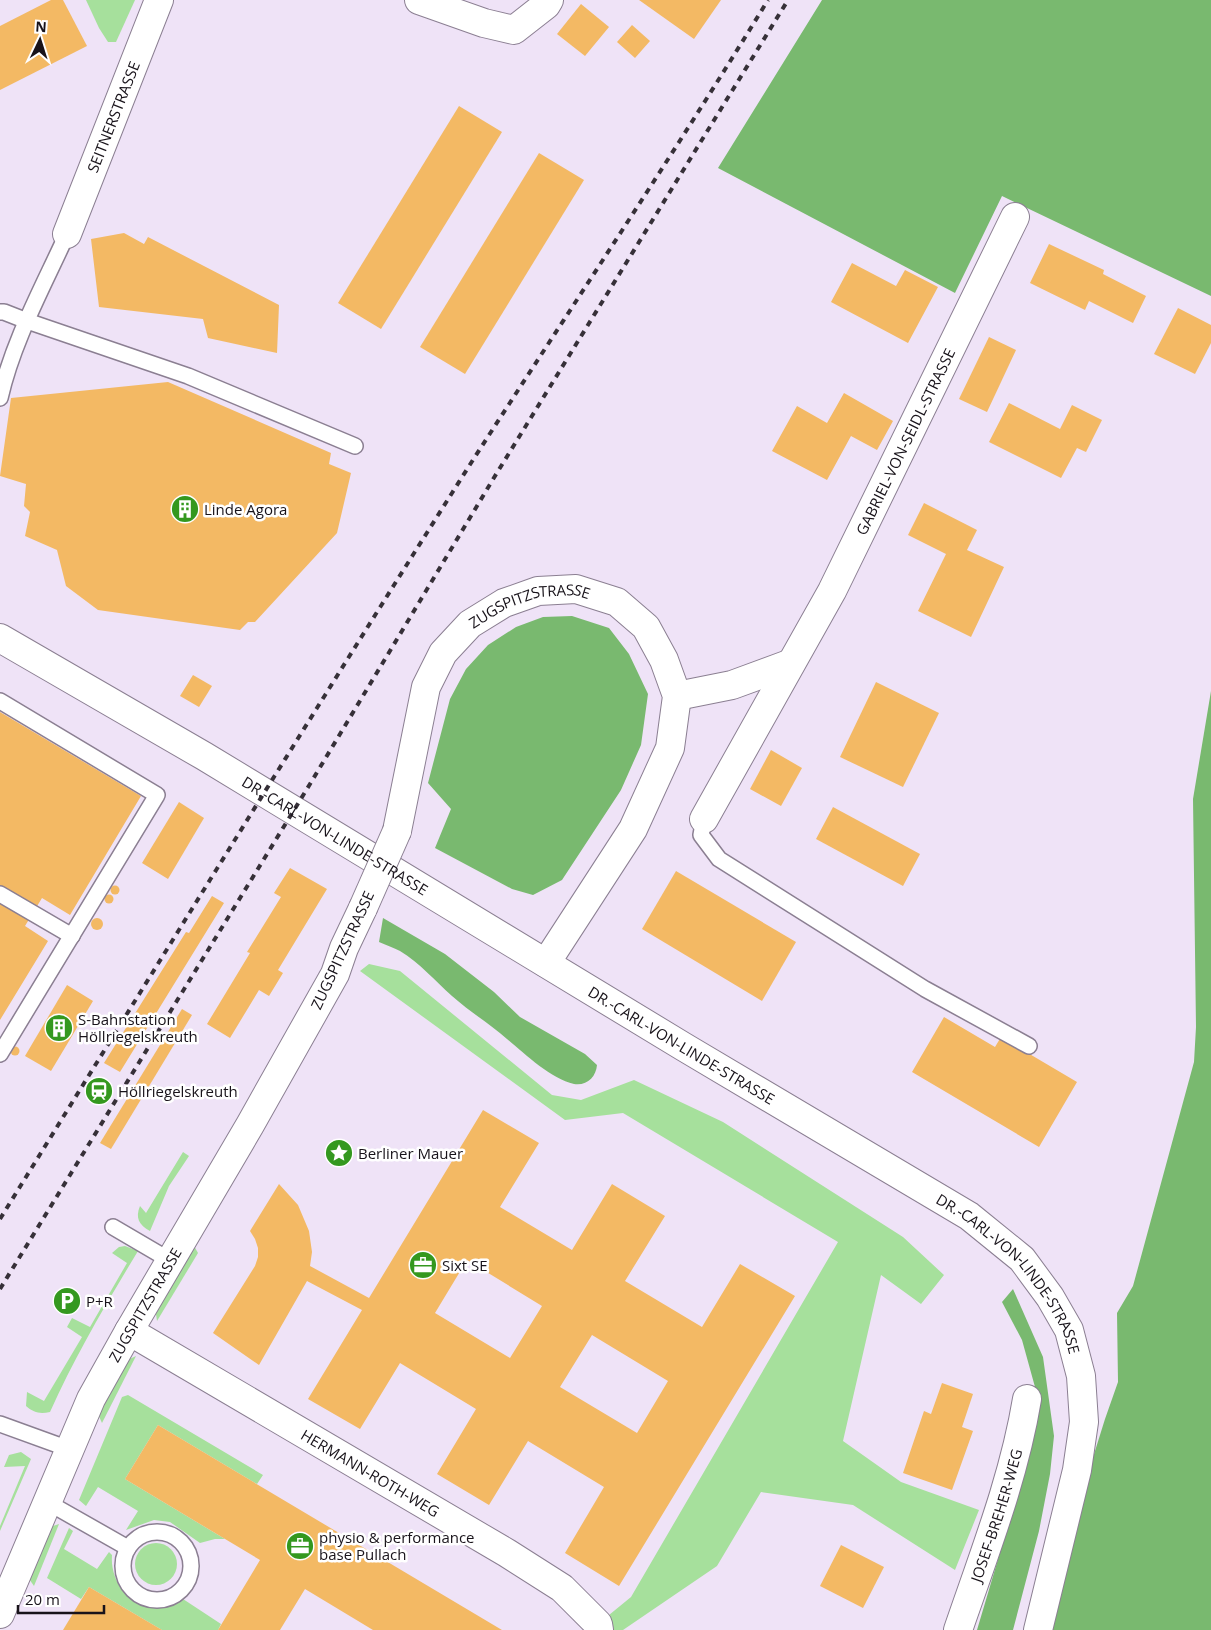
<svg xmlns="http://www.w3.org/2000/svg" width="1211" height="1630" font-family="'Open Sans',sans-serif">
	<rect width="100%" height="100%" fill="#efe3f7"/>
	<g fill="#a6e09c">
		<polygon points="86,0 135,0 116,42 108,42 99,28"/>
		<polygon points="369,964 400,971 552,1095 581,1100 634,1080 723,1122 903,1237 944,1275 921,1304 881,1275 843,1441 901,1482 979,1510 955,1570 853,1505 761,1492 717,1566 623,1630 614,1630 609,1615 631,1597 838,1242 623,1113 565,1120 360,971"/>
		<path d="M183 1152 189 1156 169 1186 150 1231C139 1225 135 1218 140 1206L146 1213Z"/>
		<polygon points="193,1244 198,1253 157,1321 155,1307"/>
		<path d="M125 1246 138 1251C106 1304 75 1356 50 1412 40 1414 34 1413 26 1406L27 1392 44 1401 82 1337 67 1327 72 1318 90 1327 127 1263 112 1253 119 1247Z"/>
		<polygon points="136,1356 102,1423 97,1412 121,1363"/>
		<polygon points="128,1395 263,1475 257,1484 158,1425 125,1479 225,1539 215,1539 200,1543 170,1522 154,1520 126,1530 138,1511 98,1487 86,1506 79,1500 122,1397"/>
		<polygon points="21,1452 31,1459 0,1531 0,1526 25,1466 4,1467 9,1455"/>
		<polygon points="59,1524 34,1586 27,1576 47,1528"/>
		<path d="M69 1528 73 1531 64 1549 97 1569 109 1552 112 1555C110 1577 125 1604 149 1606 160 1608 173 1602 183 1599L221 1624 218 1630H162L89 1587 81 1599 47 1578Z"/>
		<circle cx="156" cy="1564" r="21"/>
	</g>
	<g fill="#79b96f">
		<polygon points="822,0 1211,0 1211,296 1002,196 955,293 718,168"/>
		<polygon points="572,616 609,628 629,654 648,694 641,745 621,790 562,880 533,895 512,889 435,848 451,809 428,783 450,699 466,669 488,645 516,627 543,617"/>
		<polygon points="1211,691 1211,1630 1048,1630 1070,1531 1105,1419 1118,1382 1117,1313 1133,1286 1194,1062 1196,1027 1193,799"/>
		<path d="M383 918 445 954 494 992 520 1017 585 1054 597 1065C596 1077 587 1086 574 1084 551 1079 525 1054 507 1039 490 1024 470 1012 452 996 435 981 420 963 400 951 394 948 386 945 379 942Z"/>
		<polygon points="1013,1289 1043,1357 1054,1436 1050,1474 1039,1531 1013,1630 977,1630 1034,1438 1035,1387 1022,1340 1002,1302"/>
	</g>
	<g fill="#f3b964" fill-rule="evenodd">
		<polygon points="51,0 63,0 87,46 0,90 0,26"/>
		<polygon points="639,0 721,0 694,39"/>
		<polygon points="581,4 609,27 585,56 557,34"/>
		<polygon points="632,25 650,41 635,58 617,42"/>
		<polygon points="459,106 502,132 381,329 338,303"/>
		<polygon points="539,153 584,180 465,374 420,347"/>
		<polygon points="124,233 144,244 148,237 279,305 277,353 208,338 203,319 99,307 91,239"/>
		<polygon points="1049,244 1104,270 1103,274 1146,296 1133,323 1089,301 1085,310 1030,283"/>
		<polygon points="852,263 896,286 905,270 938,287 908,343 831,302"/>
		<polygon points="1178,308 1211,325 1211,343 1195,374 1154,354"/>
		<polygon points="989,337 1016,350 987,412 959,399"/>
		<polygon points="168,382 331,453 329,464 351,473 337,533 255,622 248,622 240,630 98,610 66,586 57,550 25,536 30,512 24,506 26,484 0,476 11,398"/>
		<polygon points="844,393 893,421 877,450 851,436 827,480 772,451 797,406 827,423"/>
		<polygon points="1009,403 1060,429 1072,405 1102,420 1086,452 1077,448 1061,478 989,442"/>
		<polygon points="924,503 977,530 967,550 1004,567 971,637 918,611 946,554 908,535"/>
		<polygon points="193,675 212,686 199,707 180,696"/>
		<polygon points="876,682 939,713 903,787 840,757"/>
		<polygon points="0,712 141,796 70,915 42,898 25,926 48,941 0,1020"/>
		<polygon points="771,750 802,768 781,806 750,789"/>
		<polygon points="179,802 204,818 168,879 142,863"/>
		<polygon points="833,807 920,854 903,886 816,839"/>
		<polygon points="290,868 327,889 278,970 283,973 269,996 259,990 230,1038 207,1024 250,953 247,952 281,897 274,893"/>
		<polygon points="676,871 796,942 762,1001 642,929"/>
		<circle cx="115" cy="890" r="4.5"/>
		<circle cx="109" cy="899" r="4.5"/>
		<polygon points="212,896 224,903 120,1072 104,1063 186,932 189,933"/>
		<circle cx="97" cy="924" r="6"/>
		<polygon points="67,985 93,1001 51,1071 25,1056"/>
		<polygon points="182,1009 192,1015 111,1149 100,1143"/>
		<polygon points="944,1017 995,1047 1001,1037 1077,1082 1039,1147 912,1072"/>
		<circle cx="15" cy="1051" r="4.5"/>
		<path d="M483 1110 539 1143 500 1207 572 1250 612 1184 665 1216 625 1281 702 1327 740 1264 795 1296 619 1586 565 1553 604 1487 528 1441 489 1505 437 1474 476 1409 400 1363 360 1429 308 1399 362 1310 307 1281 259 1365 213 1333 255 1266 258 1257V1248L255 1239 250 1231 279 1184 298 1205 309 1231 312 1252 310 1266 369 1298ZM467 1260 542 1306 510 1358 435 1313ZM592 1335 668 1381 637 1433 560 1387Z"/>
		<polygon points="942,1383 973,1394 962,1427 973,1431 952,1490 903,1473 924,1411 931,1414"/>
		<polygon points="158,1425 265,1489 502,1630 373,1630 305,1589 280,1630 218,1630 260,1560 125,1479"/>
		<polygon points="841,1545 884,1567 863,1608 820,1586"/>
		<polygon points="89,1587 162,1630 63,1630"/>
	</g>
	<g fill="none" stroke-linecap="round" stroke-linejoin="round">
		<defs>
			<g id="lane">
				<polyline points="0,312 4,312 27,321 188,376 355,446"/>
				<path d="M0 398C13 341 43 287 67 234"/>
				<polyline points="0,701 157,795 0,1054"/>
				<polyline points="704,819 701,835 719,859 925,989 1029,1046"/>
				<polyline points="0,894 72,936"/>
				<polyline points="113,1227 171,1261"/>
				<polyline points="0,1424 69,1449"/>
				<polyline points="47,1502 128,1548"/>
				<circle cx="157" cy="1566" r="34"/>
			</g>
			<g id="street">
				<polyline points="419,0 484,23 514,30 546,5 549,0"/>
				<path id="s1" d="M67 234 159 0"/>
				<polyline points="677,696 732,685 789,664"/>
				<path id="s2" d="M704 819 832 591 1015 217"/>
				<path id="s3" d="M397 831 426 687 443 653 470 624 504 603 538 591 576 589 617 602 646 627 664 660 677 696 670 748 633 829 546 963"/>
				<path id="s4" d="M129 1331 507 1553 562 1588 598 1624 599 1630"/>
				<path id="s5" d="M0 1614 91 1399 129 1331 250 1125 335 974 344 948 363 908"/>
				<path id="s6" d="M958 1630C984 1554 1014 1478 1027 1399"/>
			</g>
			<g id="secondary">
				<path id="s7" d="M0 638 204 756 684 1047 969 1216 1022 1259 1050 1297 1069 1330 1081 1376 1084 1422 1077 1470 1038 1630"/>
			</g>
		</defs>
		<use href="#lane" stroke="#8b7f92" stroke-width="18"/>
		<use href="#street" stroke="#8b7f92" stroke-width="30"/>
		<use href="#secondary" stroke="#8b7f92" stroke-width="30"/>
		<use href="#lane" stroke="#fff" stroke-width="15"/>
		<use href="#street" stroke="#fff" stroke-width="28"/>
		<use href="#secondary" stroke="#fff" stroke-width="28"/>
		<g stroke="#363038" stroke-width="4" stroke-dasharray="6 6" stroke-linecap="butt">
			<path d="M0 1219C156 967 312 714 471 463 570 309 672 157 768 0"/>
			<polyline points="0,1289 310,784 495,476 788,0"/>
		</g>
		<defs>
			<polyline id="street-bridge" points="363,908 397,831"/>
		</defs>
		<use href="#street-bridge" stroke="#8b7f92" stroke-width="30" stroke-linecap="butt"/>
		<use href="#street-bridge" stroke="#fff" stroke-width="28"/>
	</g>
	<defs>
		<symbol id="building-disc" viewBox="-11 -11 22 22"><circle r="9.5" fill="#34981f" stroke="#fff"/><path d="M-4-6H4V6H1V3H-1V6H-4ZM-2.5-4.3h1.7v1.8h-1.7ZM.8-4.3h1.7v1.8H.8ZM-2.5-1h1.7V.8h-1.7ZM.8-1h1.7V.8H.8Z" fill="#fff"/></symbol>
		<symbol id="station-disc" viewBox="-11 -11 22 22"><circle r="9.5" fill="#34981f" stroke="#fff"/><path d="M-3-6H3Q5-6 5-4V2Q5 4 3 4L4.5 6H3L1.5 4h-3L-3 6H-4.5L-3 4Q-5 4-5 2V-4Q-5-6-3-6ZM-3.5-4v3h7v-3ZM-3.5 1v1.5H-2V1ZM2 1v1.5H3.5V1Z" fill="#fff"/></symbol>
		<symbol id="sight-disc" viewBox="-11 -11 22 22"><circle r="9.5" fill="#34981f" stroke="#fff"/><path d="M0-6L1.8-2.2L6-1.7L2.9 1.2L3.7 5.4L0 3.3L-3.7 5.4L-2.9 1.2L-6-1.7L-1.8-2.2Z" fill="#fff"/></symbol>
		<symbol id="office-disc" viewBox="-11 -11 22 22"><circle r="9.5" fill="#34981f" stroke="#fff"/><path d="M-6-3h4V-5.5h4V-3h4V5H-6ZM-1-4.5V-3h2v-1.5ZM-6 0V1H6V0Z" fill="#fff"/></symbol>
		<symbol id="parking-disc" viewBox="-11 -11 22 22"><circle r="9.5" fill="#34981f" stroke="#fff"/><path d="M-3.5-5.5H1a3.5 3.5 0 0 1 0 7H-1V5.5H-3.5ZM-1-3.4V-.6H.8a1.4 1.4 0 0 0 0-2.8Z" fill="#fff"/></symbol>
	</defs>
	<g fill-rule="evenodd">
		<use href="#building-disc" x="169" y="493" width="32" height="32"/>
		<use href="#building-disc" x="43" y="1012" width="32" height="32"/>
		<use href="#station-disc" x="83" y="1075" width="32" height="32"/>
		<use href="#sight-disc" x="323" y="1137" width="32" height="32"/>
		<use href="#office-disc" x="407" y="1249" width="32" height="32"/>
		<use href="#parking-disc" x="51" y="1285" width="32" height="32"/>
		<use href="#office-disc" x="284" y="1530" width="32" height="32"/>
	</g>
	<g text-anchor="middle" dominant-baseline="central" stroke-width="5" stroke-linejoin="round" paint-order="stroke">
		<g font-size="15" fill="#18131a" stroke="#fff">
			<text stroke="none"><textPath href="#s1" startOffset="126">SEITNERSTRASSE</textPath></text>
			<text stroke="none"><textPath href="#s2" startOffset="428">GABRIEL-VON-SEIDL-STRASSE</textPath></text>
			<text stroke="none"><textPath href="#s3" startOffset="289">ZUGSPITZSTRASSE</textPath></text>
			<text stroke="none"><textPath href="#s7" startOffset="389">DR.-CARL-VON-LINDE-STRASSE</textPath></text>
			<text transform="translate(342 950) rotate(-65)">ZUGSPITZSTRASSE</text>
			<text stroke="none"><textPath href="#s7" startOffset="794">DR.-CARL-VON-LINDE-STRASSE</textPath></text>
			<text stroke="none"><textPath href="#s7" startOffset="1199">DR.-CARL-VON-LINDE-STRASSE</textPath></text>
			<text stroke="none"><textPath href="#s5" startOffset="342">ZUGSPITZSTRASSE</textPath></text>
			<text stroke="none"><textPath href="#s4" startOffset="280">HERMANN-ROTH-WEG</textPath></text>
			<text stroke="none"><textPath href="#s6" startOffset="121">JOSEF-BREHER-WEG</textPath></text>
		</g>
		<g font-size="15" fill="#18131a" stroke="#fff" text-anchor="start">
			<text x="204" y="509">Linde Agora</text>
			<text x="78" y="1019">S-Bahnstation<tspan x="78" dy="17">Höllriegelskreuth</tspan></text>
			<text x="118" y="1091">Höllriegelskreuth</text>
			<text x="358" y="1153">Berliner Mauer</text>
			<text x="442" y="1265">Sixt SE</text>
			<text x="86" y="1301">P+R</text>
			<text x="319" y="1537">physio &amp; performance<tspan x="319" dy="17">base Pullach</tspan></text>
		</g>
	</g>
	<g transform="translate(40 40) rotate(4)" stroke="#ffffff" stroke-width="4" paint-order="stroke">
	<path d="M0-4L9 19L0 12L-9 19Z" fill="#18131a"/>
	<text y="-8" font-size="14" font-weight="bold" text-anchor="middle" fill="#18131a">N</text>
	</g>
	<path d="M18 1605v8h86v-8" fill="none" stroke="#18131a" stroke-width="2.5"/>
	<text x="25" y="1605" font-size="15" fill="#18131a" stroke="#ffffff" stroke-width="4" paint-order="stroke">20 m</text>
</svg>
